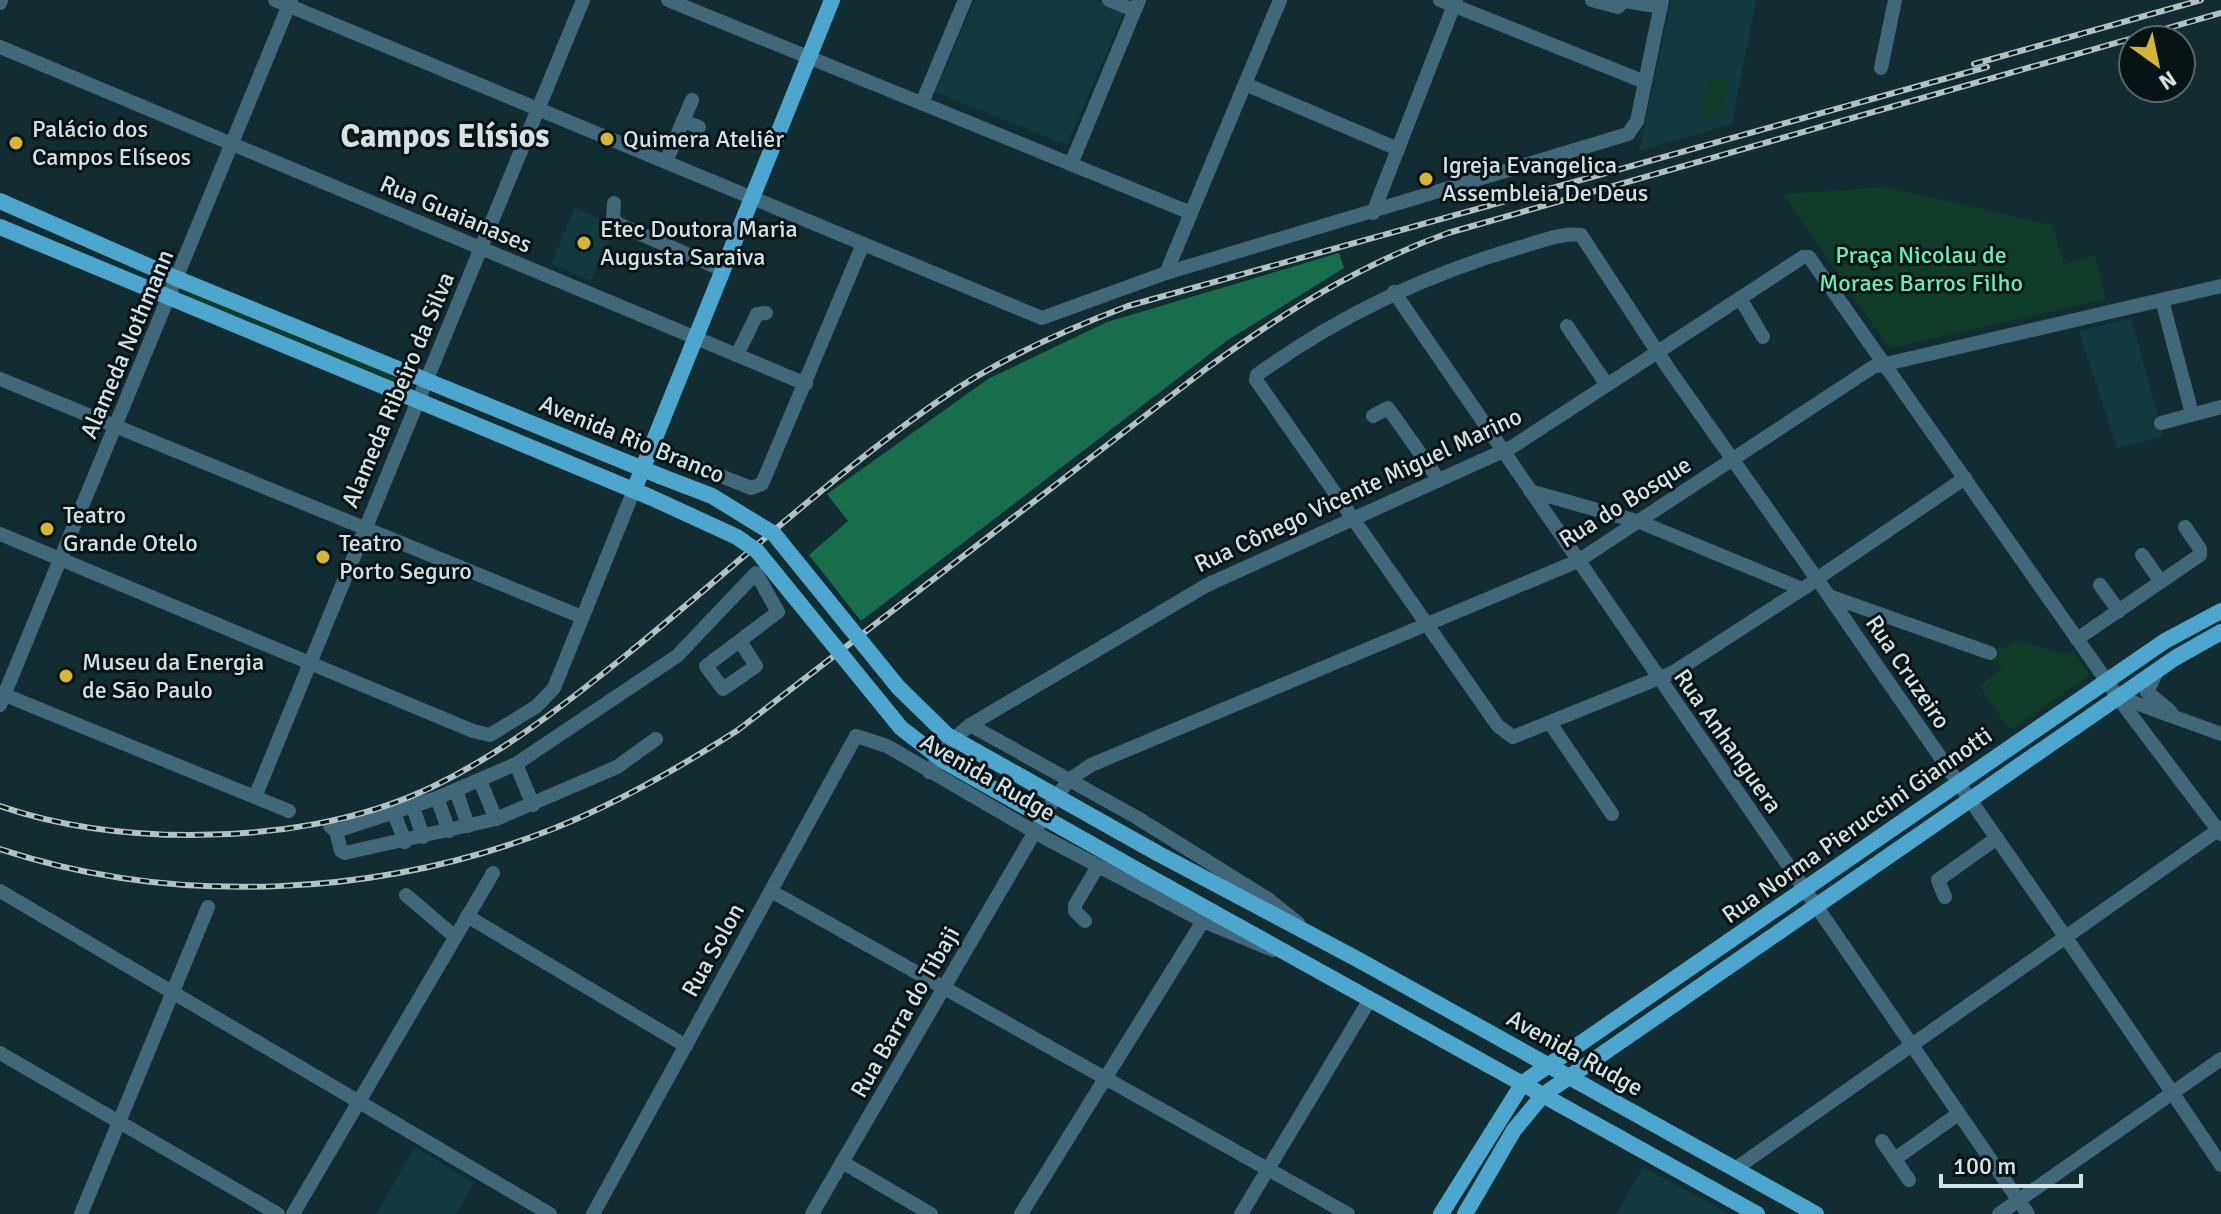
<svg xmlns="http://www.w3.org/2000/svg" width="2221" height="1214" font-family="Signika,sans-serif">
	<rect width="100%" height="100%" fill="#112d31"/>
	<g fill="#12393e">
		<polygon points="975,0 1095,0 1125,11 1067,145 935,92"/>
		<polygon points="1671,0 1756,0 1732,124 1639,151"/>
		<polygon points="575,207 615,225 591,281 551,264"/>
		<polygon points="2131,318 2163,434 2159,438 2117,448 2079,331"/>
		<polygon points="415,1147 474,1183 456,1214 376,1214"/>
		<polygon points="1643,1167 1730,1214 1616,1214"/>
	</g>
	<g fill="#0f3b29">
		<polygon points="1708,76 1730,81 1721,119 1700,114"/>
		<polygon points="1885,187 2052,225 2064,264 2095,255 2106,299 1895,347 1886,344 1783,194"/>
		<polygon points="189,290 409,380 405,389 186,297"/>
		<polygon points="2015,640 2067,655 2073,651 2090,675 2010,730 1979,686 2004,667 1990,662 1998,647 2003,648"/>
	</g>
	<polygon fill="#186e4c" points="1339,253 1344,268 1228,340 861,621 809,555 848,521 827,494 988,379 1107,322"/>
	<g fill="none" stroke-linecap="round" stroke-linejoin="round">
		<g stroke="#40687a" stroke-width="14">
			<polyline points="275,0 1042,318 1166,273 1628,134 1637,121 1662,0"/>
			<polyline points="668,0 1191,213"/>
			<polyline points="1109,0 1134,10"/>
			<polyline points="1440,0 1645,82"/>
			<polyline points="1592,0 1618,7 1625,0"/>
			<polyline points="1625,1 1661,7"/>
			<polyline points="0,3 1,0"/>
			<polyline points="0,47 806,384"/>
			<polyline points="1881,68 1895,0"/>
			<polyline points="1245,84 1398,149"/>
			<polyline points="922,103 965,0"/>
			<polyline points="683,121 692,100"/>
			<polyline points="666,162 683,121 699,127"/>
			<polyline points="1071,164 1139,0"/>
			<polyline points="614,203 613,218 618,224 723,270"/>
			<polyline points="1373,213 1456,0"/>
			<polyline points="1166,273 1280,0"/>
			<polyline points="1394,292 2028,1214"/>
			<polyline points="1740,298 1763,337"/>
			<polyline points="2162,300 2192,414"/>
			<polyline points="1567,326 1607,385"/>
			<polyline points="737,355 757,314 766,313"/>
			<polyline points="0,379 582,617"/>
			<polyline points="1373,416 1388,408 1439,480"/>
			<polyline points="2161,423 2221,407"/>
			<polyline points="651,448 751,488 762,484 863,244"/>
			<path d="M1965 478 1824 574 1807 586 1674 672 1513 737 1498 726 1256 380 1257 375C1338 316 1424 275 1521 247 1539 242 1563 232 1581 235L1668 368 1817 579 1829 596C1959 786 2093 973 2221 1165"/>
			<polyline points="1530,491 1640,522 1802,589"/>
			<polyline points="0,534 473,731 490,735 537,706 554,688 634,490"/>
			<polyline points="2142,555 2161,582"/>
			<polyline points="2100,585 2119,611"/>
			<polyline points="1829,596 1990,653"/>
			<polyline points="2077,639 2200,555 2200,549 2185,527"/>
			<polyline points="2157,671 2147,692 2170,711"/>
			<polyline points="0,693 289,811"/>
			<polyline points="2119,697 2221,734"/>
			<polyline points="0,705 291,0"/>
			<polyline points="1550,723 1612,814"/>
			<polyline points="970,725 1136,817 1268,899 1298,923"/>
			<polyline points="516,764 533,805"/>
			<polyline points="929,772 950,742 970,725 1207,585 1512,447 1803,257 1809,257 2125,707 2221,834"/>
			<polyline points="480,781 496,819"/>
			<polyline points="456,790 468,826"/>
			<polyline points="255,797 583,0"/>
			<polyline points="437,798 449,831"/>
			<polyline points="413,807 423,837"/>
			<polyline points="394,813 405,842"/>
			<polyline points="330,826 336,831 437,798 516,764 677,656 756,573 778,612 706,666 723,689 756,666 740,641"/>
			<polyline points="336,831 341,851 345,853 496,819 617,767 656,739"/>
			<polyline points="0,891 550,1214"/>
			<polyline points="771,891 1348,1214"/>
			<polyline points="406,895 454,936"/>
			<polyline points="1945,897 1938,880 1997,838"/>
			<polyline points="467,916 686,1046"/>
			<polyline points="1085,921 1075,911 1075,905 1098,866"/>
			<polyline points="0,1053 278,1214"/>
			<polyline points="1882,1141 1909,1180"/>
			<polyline points="1895,1159 1958,1114"/>
			<polyline points="842,1162 931,1214"/>
			<polyline points="1735,1169 2221,828"/>
			<polyline points="81,1214 208,907"/>
			<polyline points="293,1214 493,873"/>
			<polyline points="593,1214 856,736 887,746 1047,839 1203,921 1273,950"/>
			<polyline points="812,1214 1051,804 1069,780 1091,765 1578,561 1873,367 2221,286"/>
			<polyline points="1021,1214 1203,921"/>
			<polyline points="1241,1214 1369,1001"/>
			<polyline points="1999,1214 2221,1059"/>
		</g>
		<g stroke="#4da6cd" stroke-width="16">
			<polyline points="0,201 178,279 660,476"/>
			<polyline points="0,227 650,497"/>
			<polyline points="634,490 832,0"/>
			<polyline points="1157,853 1357,959 1816,1214"/>
			<polyline points="1146,875 1757,1214"/>
			<polyline points="1441,1214 1523,1083 2165,641 2221,611"/>
			<polyline points="1465,1214 1514,1130 1543,1095 2175,658 2221,632"/>
		</g>
		<defs>
			<g id="rail">
				<polyline points="1974,64 2201,0"/>
				<path d="M0 806C61 827 128 835 192 835 272 835 359 822 432 787 503 753 564 705 625 656 729 572 827 479 937 402 995 361 1062 331 1128 306L1987 67"/>
				<path d="M0 849C176 907 383 897 555 828 620 802 679 768 738 730L1207 368C1283 313 1359 265 1448 233L2221 13"/>
			</g>
		</defs>
		<use href="#rail" stroke="#b1c2c5" stroke-width="6"/>
		<use href="#rail" stroke="#081315" stroke-width="3" stroke-dasharray="9" stroke-linecap="butt"/>
		<g stroke="#4da6cd" stroke-width="16">
			<polyline points="660,476 712,496 774,534 898,687 947,735 1157,853"/>
			<polyline points="650,497 737,537 757,551 901,728 944,761 1146,875"/>
		</g>
	</g>
	<g fill="#d6b534" stroke="#081315" stroke-width="3">
		<circle cx="607" cy="139" r="8"/>
		<circle cx="16" cy="143" r="8"/>
		<circle cx="1426" cy="179" r="8"/>
		<circle cx="584" cy="243" r="8"/>
		<circle cx="47" cy="529" r="8"/>
		<circle cx="323" cy="557" r="8"/>
		<circle cx="66" cy="676" r="8"/>
	</g>
	<g text-anchor="middle" dominant-baseline="central" stroke-width="6" stroke-linejoin="round" paint-order="stroke">
		<g font-size="24" fill="#d3e2e5" stroke="#081315" text-anchor="start">
			<text x="32" y="129">Palácio dos<tspan x="32" dy="28">Campos Elíseos</tspan></text>
			<text x="623" y="139">Quimera Ateliêr</text>
			<text x="1442" y="165">Igreja Evangelica<tspan x="1442" dy="28">Assembleia De Deus</tspan></text>
			<text x="600" y="229">Etec Doutora Maria<tspan x="600" dy="28">Augusta Saraiva</tspan></text>
			<text x="63" y="515">Teatro<tspan x="63" dy="28">Grande Otelo</tspan></text>
			<text x="339" y="543">Teatro<tspan x="339" dy="28">Porto Seguro</tspan></text>
			<text x="82" y="662">Museu da Energia<tspan x="82" dy="28">de São Paulo</tspan></text>
		</g>
		<g font-size="24" fill="#d3e2e5" stroke="#081315">
			<text transform="translate(456 214) rotate(23)">Rua Guaianases</text>
			<text transform="translate(127 344) rotate(-67)">Alameda Nothmann</text>
			<text transform="translate(398 390) rotate(-67)">Alameda Ribeiro da Silva</text>
			<text transform="translate(632 439) rotate(22)">Avenida Rio Branco</text>
			<text transform="translate(1358 490) rotate(-25)">Rua Cônego Vicente Miguel Marino</text>
			<text transform="translate(1625 502) rotate(-32)">Rua do Bosque</text>
			<text transform="translate(1908 672) rotate(56)">Rua Cruzeiro</text>
			<text transform="translate(1728 741) rotate(55)">Rua Anhanguera</text>
			<text transform="translate(988 777) rotate(30)">Avenida Rudge</text>
			<text transform="translate(1857 825) rotate(-35)">Rua Norma Pieruccini Giannotti</text>
			<text transform="translate(713 950) rotate(-61)">Rua Solon</text>
			<text transform="translate(905 1012) rotate(-60)">Rua Barra do Tibaji</text>
			<text transform="translate(1575 1053) rotate(29)">Avenida Rudge</text>
		</g>
		<g font-size="24" fill="#65f0b3" stroke="#081315">
			<text x="1921" y="255">Praça Nicolau de<tspan x="1921" dy="28">Moraes Barros Filho</tspan></text>
		</g>
		<g font-size="32" font-weight="bold" fill="#d3e2e5" stroke="#081315">
			<text x="445" y="136">Campos Elísios</text>
		</g>
	</g>
	<g transform="translate(2157 64) rotate(147)"><circle r="38" fill="#081315" stroke="#596668" stroke-width="2"/>
	<path d="M0-6L14 30L0 20L-14 30Z" fill="#d6b534"/>
	<text y="-12" font-size="22" font-weight="bold" text-anchor="middle" fill="#d3e2e5">N</text>
	</g>
	<path d="M1941 1174v12h140v-12" fill="none" stroke="#d3e2e5" stroke-width="4"/>
	<text x="1953" y="1174" font-size="24" fill="#d3e2e5" stroke="#081315" stroke-width="6" paint-order="stroke">100 m</text>
</svg>
